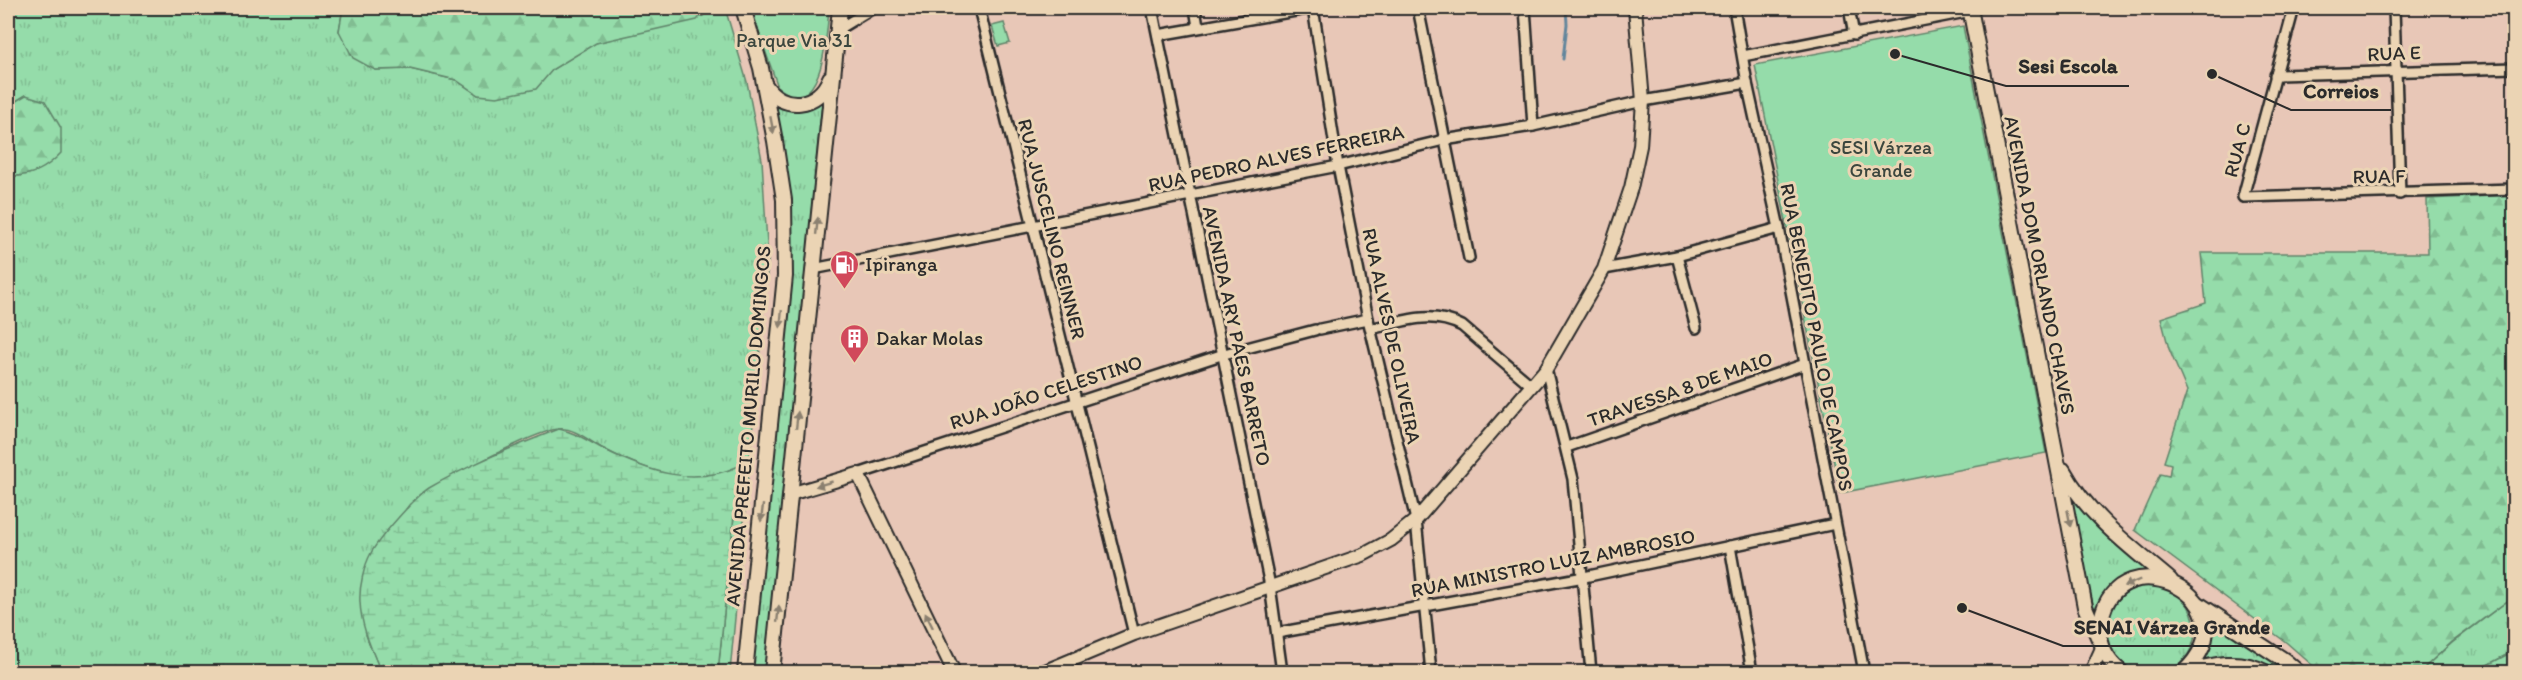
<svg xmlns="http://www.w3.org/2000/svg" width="2522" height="680" font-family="Itim,sans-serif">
	<defs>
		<pattern id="grass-tufts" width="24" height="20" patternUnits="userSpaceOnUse" patternTransform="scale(1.5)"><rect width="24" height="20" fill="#95dcaa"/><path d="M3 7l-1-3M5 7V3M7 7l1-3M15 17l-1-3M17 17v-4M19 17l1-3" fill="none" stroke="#81bd92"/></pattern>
		<pattern id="forest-firs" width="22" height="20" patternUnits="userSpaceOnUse" patternTransform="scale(1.5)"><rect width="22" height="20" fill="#95dcaa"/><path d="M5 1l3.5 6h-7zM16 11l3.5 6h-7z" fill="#81bd92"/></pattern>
		<pattern id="wetland-marsh" width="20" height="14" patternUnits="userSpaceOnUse" patternTransform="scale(1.5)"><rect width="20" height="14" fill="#95dcaa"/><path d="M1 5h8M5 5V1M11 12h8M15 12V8" fill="none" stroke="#81bd92"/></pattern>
	</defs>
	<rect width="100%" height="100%" fill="#e8c7b7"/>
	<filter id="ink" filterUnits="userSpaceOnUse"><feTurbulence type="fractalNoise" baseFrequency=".0167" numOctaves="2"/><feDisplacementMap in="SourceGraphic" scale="12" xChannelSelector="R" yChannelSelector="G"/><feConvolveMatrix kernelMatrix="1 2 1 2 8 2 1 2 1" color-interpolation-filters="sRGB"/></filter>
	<g filter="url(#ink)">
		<g fill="url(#grass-tufts)" stroke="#60846a" stroke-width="1.5">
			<path d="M8 8H343L339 31 375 70 410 69 456 80 478 95 535 89 553 69 595 43 703 16 708 8H725L747 82 762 160 768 261 730 672H718L739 467C723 472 708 478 690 478 667 478 624 460 604 449 590 442 575 427 558 429 535 431 429 486 411 503 407 506 404 513 401 518L366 635 381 672H8V176H20L26 95 8 106Z"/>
			<path d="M822 102 766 672H751L786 332 788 195 775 103C791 113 806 113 822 102Z"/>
			<path d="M2065 487 2074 501 2154 572C2125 573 2108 586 2095 612Z"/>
			<circle cx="2150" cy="630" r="45"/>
			<polygon points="2514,596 2514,651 2474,672 2425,672 2425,667 2452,643"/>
			<polygon points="2207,614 2287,672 2255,662 2196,664"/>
		</g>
		<g fill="url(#forest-firs)" stroke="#60846a" stroke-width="1.5">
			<polygon points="343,8 708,8 697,20 596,43 553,69 536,89 497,97 478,95 456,80 410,69 375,70 353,58 339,31"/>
			<path d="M26 95 45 101 61 128V153C46 169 31 177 8 176V106Z"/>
			<polygon points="2514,195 2514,596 2452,642 2425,667 2425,672 2320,672 2287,643 2135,530 2160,474 2169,476 2171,464 2164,462 2187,391 2169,349 2161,318 2206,303 2201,253 2428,253 2427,199"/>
			<polygon points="2514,651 2514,672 2474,672"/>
		</g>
		<path fill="url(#wetland-marsh)" stroke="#60846a" stroke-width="1.5" d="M559 429C577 433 588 441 605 450 649 472 693 487 739 466L718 672H381C372 650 361 627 360 602 359 587 364 566 371 553 379 538 415 497 429 488 470 464 515 446 559 429Z"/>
		<g fill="#95dcaa" stroke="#60846a" stroke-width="1.5">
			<path d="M750 8H829C827 32 823 124 778 87Z"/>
			<polygon points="1004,23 1010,43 998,46 992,26"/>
			<polygon points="1963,26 2046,453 1840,493 1755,65"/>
		</g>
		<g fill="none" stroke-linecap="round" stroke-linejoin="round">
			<polyline stroke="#63869c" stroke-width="3" points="1563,59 1567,24 1566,8"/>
			<defs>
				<g id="minor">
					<polyline points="979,8 1134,634"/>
					<polyline points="1152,8 1270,586 1282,672"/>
					<polyline points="1195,8 1198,27"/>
					<polyline points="1313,8 1338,166 1368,319 1416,520 1431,672"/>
					<polyline points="1418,8 1469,258"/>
					<polyline points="1525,8 1533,126"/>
					<polyline points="1734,8 1747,83 1779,228 1864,672"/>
					<polyline points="1849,8 1854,35"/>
					<polyline points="2294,8 2243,197 2514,189"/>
					<polyline points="2394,8 2400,194"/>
					<polyline points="2514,8 2514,12"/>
					<polyline points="840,28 873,8"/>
					<polyline points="1158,35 1313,8"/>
					<polyline points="1743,56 1971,11"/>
					<polyline points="2275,75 2514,68"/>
					<polyline points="1677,256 1696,328"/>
					<polyline points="813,269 1338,166 1444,140 1533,126 1643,101 1747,83"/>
					<polyline points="1604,269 1677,256 1779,228"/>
					<polyline points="1320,329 1368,319"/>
					<path d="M1371 329C1403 321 1431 310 1462 326L1532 386"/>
					<polyline points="1546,369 1573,479 1591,672"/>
					<polyline points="1567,447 1805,364"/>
					<polyline points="858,474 1224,354 1315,330"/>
					<polyline points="1730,546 1752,672"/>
					<polyline points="1277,633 1584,577 1835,524"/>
				</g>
				<g id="tertiary">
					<polyline points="790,494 858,474 954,672"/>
					<polyline points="1043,672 1134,634 1363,555 1391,540 1416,520 1546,369 1604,269 1631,188 1640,146 1643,101 1635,8"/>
					<polyline points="2091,672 2102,648"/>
				</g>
				<g id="secondary">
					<polyline points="743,8 761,68 775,141 784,200 785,276 745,672"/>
					<polyline points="1970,8 2085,607 2099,639"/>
					<path d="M765 85C782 112 819 108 830 78"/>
					<path d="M2063 470C2088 516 2131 547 2170 580"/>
					<polyline points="2197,603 2284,660 2298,672"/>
					<polyline points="772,672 840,8"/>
					<path d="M2121 672C2104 658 2097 642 2101 620 2118 532 2259 600 2184 672"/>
					<path d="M2186 672C2213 665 2239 658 2265 672"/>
				</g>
			</defs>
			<use href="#minor" stroke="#2b2b2b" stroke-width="14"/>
			<use href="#tertiary" stroke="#2b2b2b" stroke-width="16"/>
			<use href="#secondary" stroke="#2b2b2b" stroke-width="18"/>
			<use href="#minor" stroke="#ebd4b4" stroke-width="9"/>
			<use href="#tertiary" stroke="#ebd4b4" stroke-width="12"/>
			<use href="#secondary" stroke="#ebd4b4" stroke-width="14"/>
		</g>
		<defs><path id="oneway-solid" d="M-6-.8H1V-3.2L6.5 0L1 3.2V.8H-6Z" transform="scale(1.5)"/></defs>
		<g fill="#8b8070">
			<use href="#oneway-solid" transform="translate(772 125) rotate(79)"/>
			<use href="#oneway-solid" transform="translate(817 226) rotate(-84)"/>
			<use href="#oneway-solid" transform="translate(781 319) rotate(95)"/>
			<use href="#oneway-solid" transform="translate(797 420) rotate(-84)"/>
			<use href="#oneway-solid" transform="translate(824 484) rotate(164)"/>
			<use href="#oneway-solid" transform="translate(762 513) rotate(97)"/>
			<use href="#oneway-solid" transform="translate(2069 518) rotate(79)"/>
			<use href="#oneway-solid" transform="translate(2132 583) rotate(157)"/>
			<use href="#oneway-solid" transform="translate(778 614) rotate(-84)"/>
			<use href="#oneway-solid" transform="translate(929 620) rotate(-116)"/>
		</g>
	</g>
	<defs>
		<symbol id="fuel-pin" viewBox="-11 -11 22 30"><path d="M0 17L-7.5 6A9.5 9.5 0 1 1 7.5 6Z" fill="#d1495b" stroke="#ebd4b4"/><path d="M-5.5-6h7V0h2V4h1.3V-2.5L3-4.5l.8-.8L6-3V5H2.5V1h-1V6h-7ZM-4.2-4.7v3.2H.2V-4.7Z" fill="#fff"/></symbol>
		<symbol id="building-pin" viewBox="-11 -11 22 30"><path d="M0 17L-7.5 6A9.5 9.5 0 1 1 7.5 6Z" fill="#d1495b" stroke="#ebd4b4"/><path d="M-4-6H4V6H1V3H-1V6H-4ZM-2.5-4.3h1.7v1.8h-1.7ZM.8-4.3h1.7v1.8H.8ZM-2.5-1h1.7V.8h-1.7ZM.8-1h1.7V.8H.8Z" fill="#fff"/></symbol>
	</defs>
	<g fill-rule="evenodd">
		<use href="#fuel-pin" x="828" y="248" width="33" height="45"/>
		<use href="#building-pin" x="838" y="322" width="33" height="45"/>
	</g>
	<g text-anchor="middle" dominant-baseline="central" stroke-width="6" stroke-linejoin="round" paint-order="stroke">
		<g font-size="20" fill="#3b463e" stroke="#ebd4b4">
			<text x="794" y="40">Parque Via 31</text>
			<text x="1881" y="147">SESI Várzea<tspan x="1881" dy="23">Grande</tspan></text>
		</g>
		<g font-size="20" fill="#2b2b2b" stroke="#ebd4b4">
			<text transform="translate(2394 53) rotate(-2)">RUA E</text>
			<text transform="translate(2237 150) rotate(-75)">RUA C</text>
			<text transform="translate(1276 158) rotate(-12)">RUA PEDRO ALVES FERREIRA</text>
			<text transform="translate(2379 176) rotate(-1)">RUA F</text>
			<text transform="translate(1052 229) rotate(76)">RUA JUSCELINO REINNER</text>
			<text transform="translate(2040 265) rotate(79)">AVENIDA DOM ORLANDO CHAVES</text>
			<text transform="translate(1237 336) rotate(78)">AVENIDA ARY PAES BARRETO</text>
			<text transform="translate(1392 336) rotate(78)">RUA ALVES DE OLIVEIRA</text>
			<text transform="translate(1817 337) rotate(79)">RUA BENEDITO PAULO DE CAMPOS</text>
			<text transform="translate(1680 389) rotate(-19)">TRAVESSA 8 DE MAIO</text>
			<text transform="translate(1046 392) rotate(-18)">RUA JOÃO CELESTINO</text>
			<text transform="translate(748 426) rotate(-85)">AVENIDA PREFEITO MURILO DOMINGOS</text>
			<text transform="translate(1553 563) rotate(-11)">RUA MINISTRO LUIZ AMBROSIO</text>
		</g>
		<g font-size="20" fill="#2b2b2b" stroke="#ebd4b4" text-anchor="start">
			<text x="865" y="264">Ipiranga</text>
			<text x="876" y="338">Dakar Molas</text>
		</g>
	</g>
	<path fill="none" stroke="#2b2b2b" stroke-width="2" d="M1895 54L2006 86H2129M2212 74L2291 110H2391M1962 608L2063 646H2282"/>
	<g fill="#2b2b2b" stroke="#ebd4b4" stroke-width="2">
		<circle cx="1895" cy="54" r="6"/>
		<circle cx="2212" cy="74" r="6"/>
		<circle cx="1962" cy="608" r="6"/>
	</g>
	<g font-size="21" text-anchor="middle" font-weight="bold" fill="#2b2b2b" stroke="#ebd4b4" stroke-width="6" stroke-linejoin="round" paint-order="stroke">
		<text x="2068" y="73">Sesi Escola</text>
		<text x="2341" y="98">Correios</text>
		<text x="2172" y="634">SENAI Várzea Grande</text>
	</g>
	<rect width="2522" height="680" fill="none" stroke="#ebd4b4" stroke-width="30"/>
	<rect x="15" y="15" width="2492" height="650" fill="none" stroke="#2b2b2b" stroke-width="2" filter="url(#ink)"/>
</svg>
